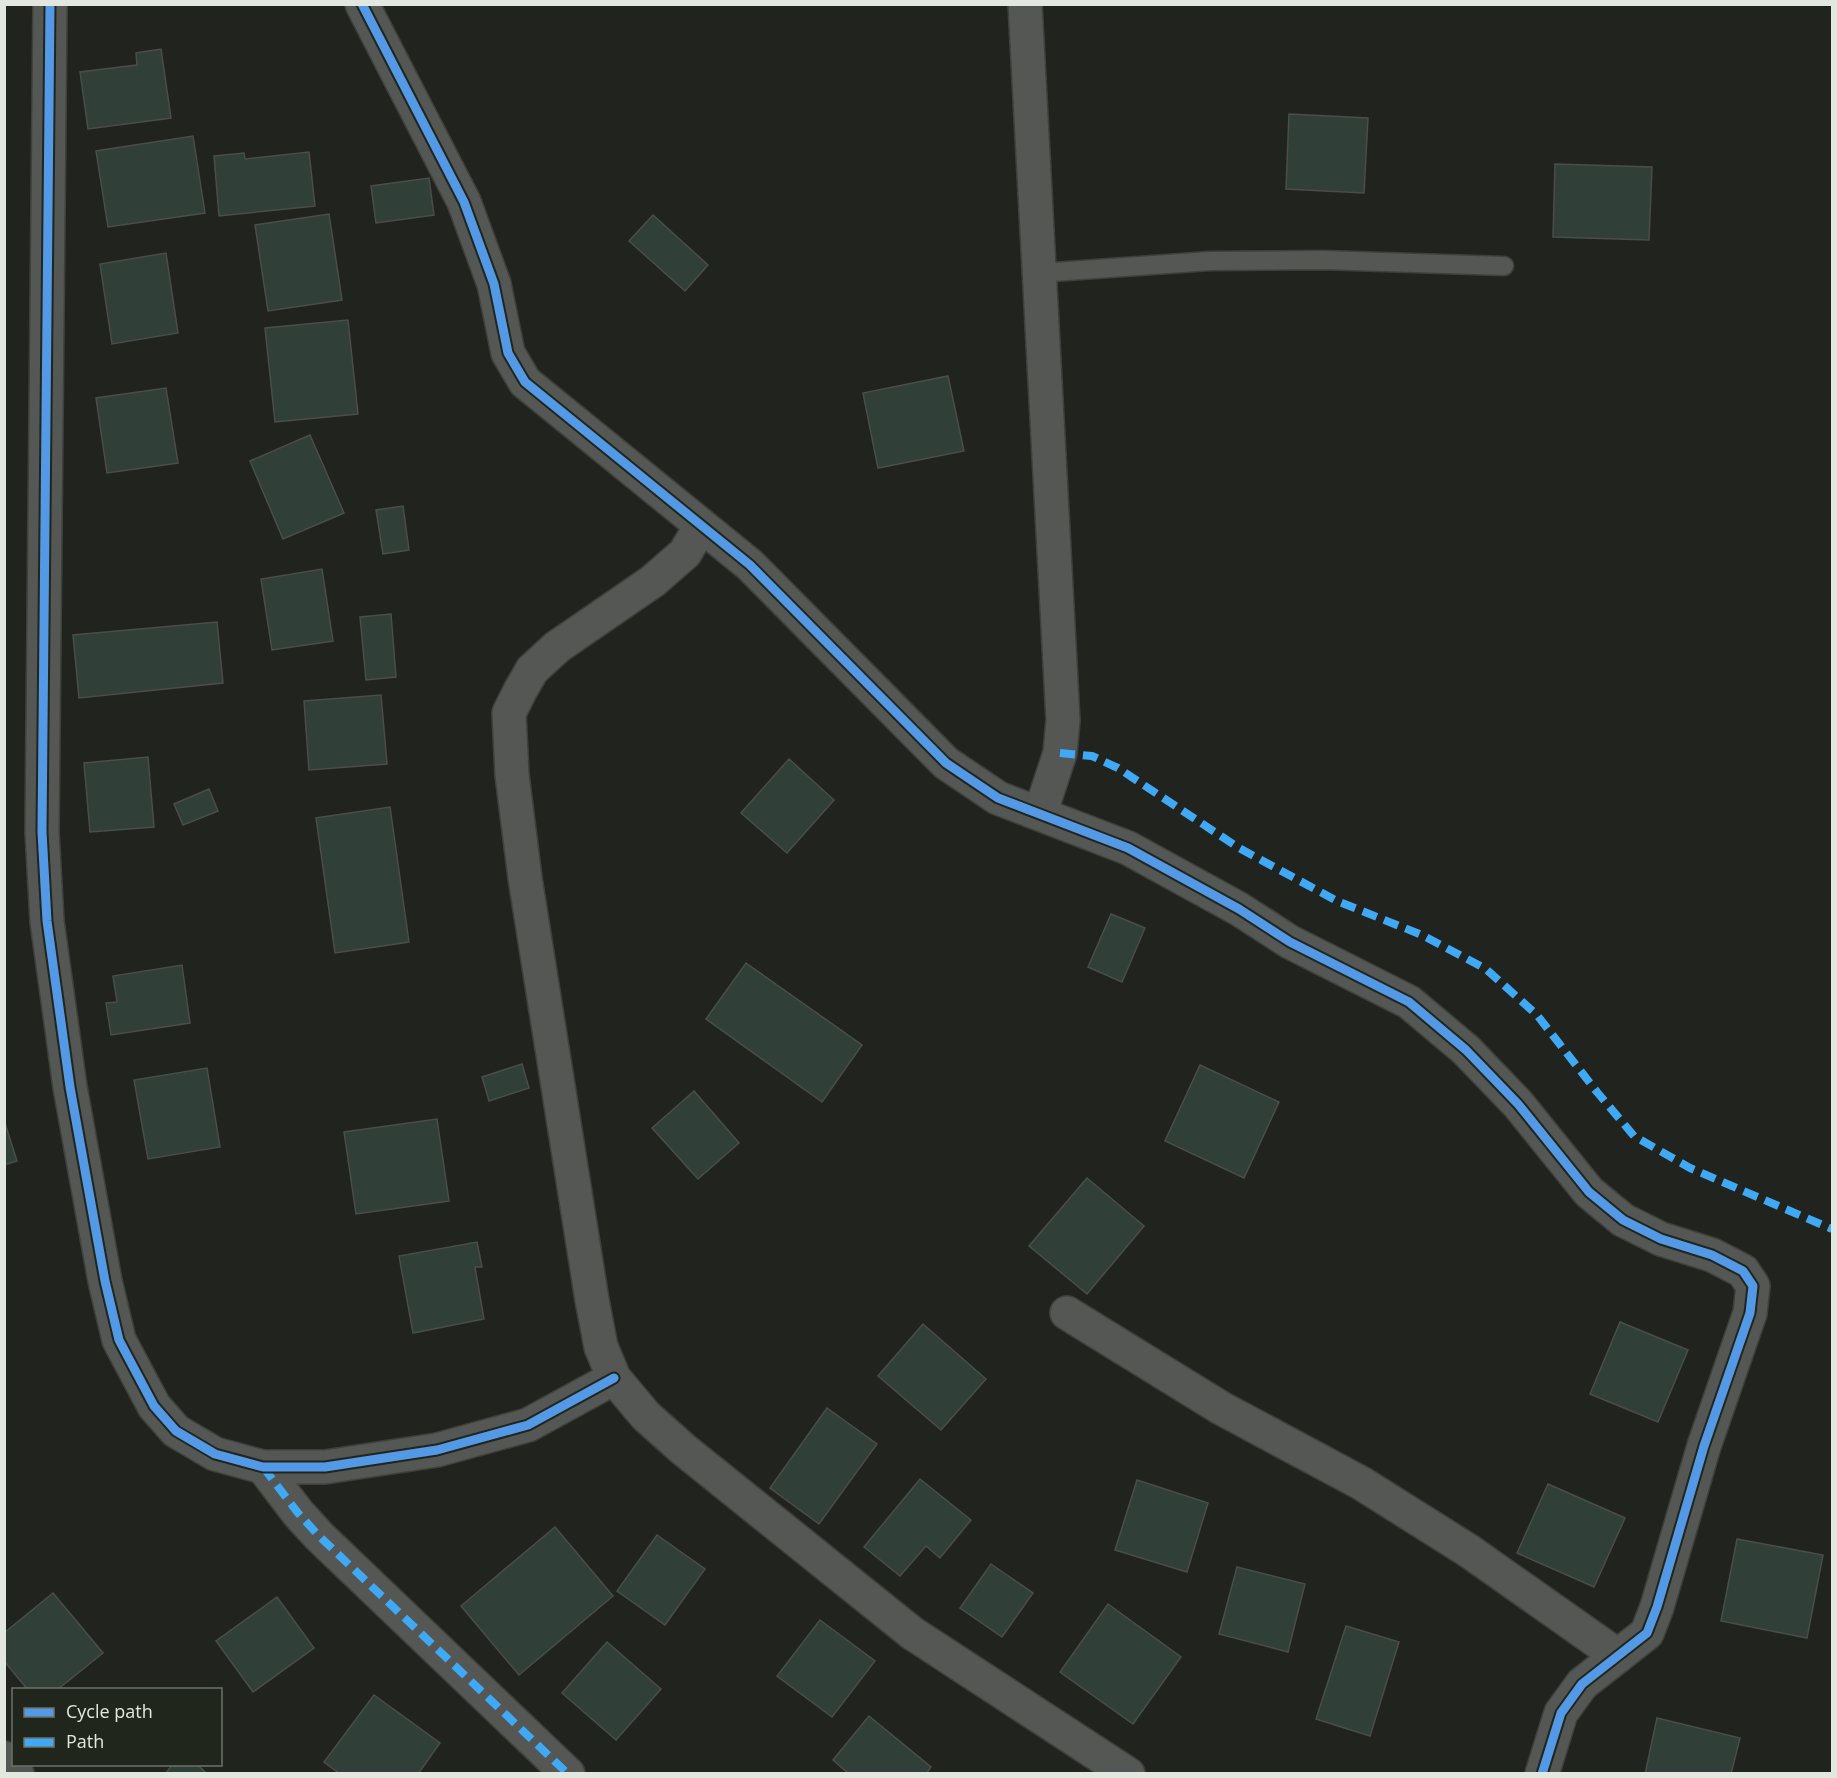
<svg xmlns="http://www.w3.org/2000/svg" width="1837" height="1778" font-family="'Open Sans',sans-serif">
	<rect width="100%" height="100%" fill="#21241e"/>
	<g fill="#303f37" stroke="#4a4d49" stroke-width="1.5">
		<polygon points="161,49 171,118 88,129 80,72 137,65 136,53"/>
		<polygon points="1289,114 1368,118 1364,193 1286,189"/>
		<polygon points="193,136 205,213 108,227 96,151"/>
		<polygon points="309,152 315,206 219,216 214,156 244,153 245,159"/>
		<polygon points="1555,164 1652,167 1649,240 1553,237"/>
		<polygon points="429,178 434,215 376,223 371,186"/>
		<polygon points="329,214 342,300 268,311 255,225"/>
		<polygon points="653,215 708,265 685,291 629,241"/>
		<polygon points="166,253 178,333 112,344 100,264"/>
		<polygon points="348,320 358,414 275,422 265,328"/>
		<polygon points="948,376 964,451 878,468 863,393"/>
		<polygon points="166,388 178,463 107,473 96,398"/>
		<polygon points="310,435 344,513 283,539 250,461"/>
		<polygon points="403,506 409,550 383,554 376,510"/>
		<polygon points="322,569 333,641 272,650 261,579"/>
		<polygon points="391,614 396,677 366,680 360,617"/>
		<polygon points="217,622 223,683 79,698 73,635"/>
		<polygon points="381,695 387,764 309,770 304,701"/>
		<polygon points="148,757 154,827 90,832 84,763"/>
		<polygon points="789,759 834,800 787,853 741,813"/>
		<polygon points="209,789 218,811 183,825 174,804"/>
		<polygon points="390,807 409,942 335,953 316,818"/>
		<polygon points="1111,914 1145,928 1122,982 1088,967"/>
		<polygon points="746,963 862,1045 822,1102 706,1019"/>
		<polygon points="182,965 190,1023 111,1035 106,1003 117,1002 113,976"/>
		<polygon points="522,1064 529,1088 489,1101 482,1077"/>
		<polygon points="1200,1065 1279,1102 1244,1178 1165,1141"/>
		<polygon points="207,1068 220,1147 148,1159 134,1080"/>
		<polygon points="694,1091 739,1143 698,1179 652,1128"/>
		<polygon points="437,1119 449,1201 356,1214 344,1132"/>
		<polygon points="4,1120 17,1161 4,1165"/>
		<polygon points="1087,1178 1144,1226 1087,1294 1029,1246"/>
		<polygon points="477,1242 482,1267 475,1267 484,1319 413,1333 399,1256"/>
		<polygon points="1620,1322 1688,1350 1658,1422 1590,1394"/>
		<polygon points="923,1324 986,1379 941,1430 878,1376"/>
		<polygon points="827,1408 877,1444 819,1524 770,1488"/>
		<polygon points="920,1479 971,1520 940,1558 926,1546 900,1576 864,1547"/>
		<polygon points="1137,1480 1208,1503 1187,1572 1115,1550"/>
		<polygon points="1548,1484 1625,1518 1594,1587 1517,1553"/>
		<polygon points="555,1527 613,1596 519,1675 461,1606"/>
		<polygon points="657,1535 705,1569 665,1625 617,1591"/>
		<polygon points="1737,1539 1823,1555 1807,1638 1721,1621"/>
		<polygon points="991,1564 1033,1593 1002,1637 960,1608"/>
		<polygon points="1237,1567 1305,1584 1288,1652 1219,1634"/>
		<polygon points="53,1593 103,1653 57,1690 28,1690 4,1661 4,1633"/>
		<polygon points="277,1597 314,1648 253,1692 216,1641"/>
		<polygon points="1108,1604 1181,1657 1133,1724 1060,1672"/>
		<polygon points="820,1620 875,1661 832,1717 777,1676"/>
		<polygon points="1346,1626 1399,1642 1370,1736 1316,1719"/>
		<polygon points="607,1642 661,1689 616,1740 562,1693"/>
		<polygon points="374,1695 440,1743 418,1774 340,1774 324,1762"/>
		<polygon points="869,1716 931,1767 926,1774 849,1774 833,1760"/>
		<polygon points="1657,1718 1740,1738 1731,1774 1645,1774"/>
		<polygon points="173,1764 197,1764 207,1774 165,1774"/>
	</g>
	<g fill="none" stroke-linecap="round" stroke-linejoin="round">
		<defs>
			<polyline id="service" points="1039,273 1210,261 1323,260 1504,266"/>
			<g id="minor">
				<polyline points="50,4 42,832 47,921 70,1087 105,1281 119,1340 154,1406 176,1431 215,1454 263,1467 325,1467 437,1450 528,1425 614,1378"/>
				<polyline points="362,4 464,202 494,284 508,353 525,382 750,565 946,763 998,798 1128,848 1239,909 1290,942 1409,1002 1466,1050 1518,1104 1589,1192 1623,1220 1661,1239 1712,1255 1743,1271 1753,1286 1750,1313 1704,1446 1657,1607 1647,1633 1582,1684 1561,1713 1542,1774"/>
				<polyline points="1025,4 1063,720 1060,753 1040,814"/>
				<polyline points="701,526 685,553 653,581 557,647 532,670 520,691 509,713 512,775 525,878 592,1300 601,1347 614,1378 646,1416 683,1449 912,1633 1128,1774"/>
				<polyline points="1067,1313 1221,1408 1361,1483 1469,1551 1618,1656"/>
				<polyline points="263,1467 298,1513 319,1536 568,1774"/>
				<polyline points="4,1758 17,1774"/>
			</g>
		</defs>
		<use href="#service" stroke="#3d413b" stroke-width="21"/>
		<use href="#minor" stroke="#3d413b" stroke-width="36"/>
		<use href="#service" stroke="#545753" stroke-width="18"/>
		<use href="#minor" stroke="#545753" stroke-width="33"/>
		<g stroke="#3fa9f5" stroke-width="8" stroke-dasharray="15 8" stroke-linecap="butt">
			<polyline points="1060,753 1092,756 1118,768 1239,848 1337,901 1422,935 1486,969 1537,1015 1597,1092 1634,1136 1690,1168 1832,1229"/>
			<polyline points="263,1467 298,1513 319,1536 568,1774"/>
		</g>
		<defs>
			<g id="cycleway">
				<polyline points="50,4 42,832 47,921 70,1087 105,1281 119,1340 154,1406 176,1431 215,1454 263,1467 325,1467 437,1450 528,1425 614,1378"/>
				<polyline points="362,4 464,202 494,284 508,353 525,382 750,565 946,763 998,798 1128,848 1239,909 1290,942 1409,1002 1466,1050 1518,1104 1589,1192 1623,1220 1661,1239 1712,1255 1743,1271 1753,1286 1750,1313 1704,1446 1657,1607 1647,1633 1582,1684 1561,1713 1542,1774"/>
			</g>
		</defs>
		<use href="#cycleway" stroke="#20261c" stroke-width="13"/>
		<use href="#cycleway" stroke="#5399e6" stroke-width="9"/>
	</g>
	<rect width="1837" height="1778" fill="none" stroke="#e2e7e0" stroke-width="12"/>
	<rect x="12" y="1688" width="210" height="78" fill="#20261c" stroke="#6e736a" stroke-width="1.5"/>
	<rect x="24" y="1708" width="30" height="9" fill="#5399e6" stroke="#6e736a" stroke-width="1.5"/>
	<text x="66" y="1718" font-size="18" fill="#e2e7e0">Cycle path</text>
	<rect x="24" y="1738" width="30" height="9" fill="#3fa9f5" stroke="#6e736a" stroke-width="1.5"/>
	<text x="66" y="1748" font-size="18" fill="#e2e7e0">Path</text>
</svg>
